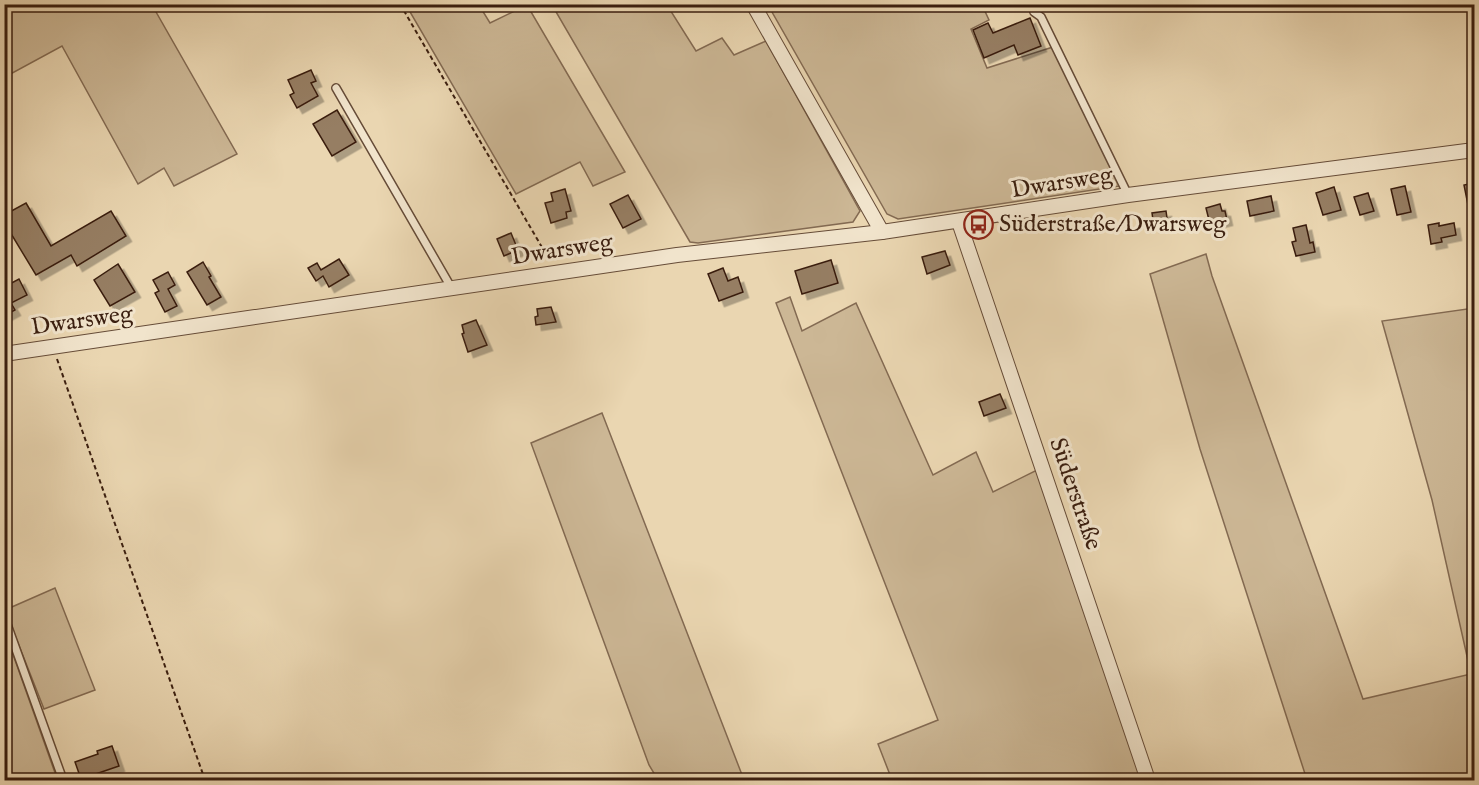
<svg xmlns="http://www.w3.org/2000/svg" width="1479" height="785" font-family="'IM FELL English',serif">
	<defs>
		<filter id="shadow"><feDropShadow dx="5.5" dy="5.5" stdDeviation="0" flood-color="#0004"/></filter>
	</defs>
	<rect width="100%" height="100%" fill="#ead6b1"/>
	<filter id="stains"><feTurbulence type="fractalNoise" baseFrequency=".00333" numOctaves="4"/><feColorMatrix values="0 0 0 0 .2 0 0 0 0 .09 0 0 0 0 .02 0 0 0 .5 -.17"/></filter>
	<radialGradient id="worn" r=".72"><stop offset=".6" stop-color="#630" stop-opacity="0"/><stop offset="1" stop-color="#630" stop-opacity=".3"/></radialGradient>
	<g fill="#ccb795" stroke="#836a52" stroke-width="1.5">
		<polygon points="4,5 152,5 237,154 174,186 164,168 138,184 62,46 5,77"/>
		<polygon points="406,5 479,5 490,23 527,5 625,172 593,186 580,162 516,194"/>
		<polygon points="552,5 667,5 696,51 722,38 734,55 766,41 860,211 853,222 698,243 690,242"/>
		<polygon points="768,5 982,5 989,20 971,29 987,68 1053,47 1120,186 898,219 887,214"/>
		<polygon points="1206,254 1212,276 1363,699 1471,674 1432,500 1382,321 1474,308 1474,780 1307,780 1200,449 1150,274"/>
		<polygon points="790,297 802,331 856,303 933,475 976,452 993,492 1039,469 1145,780 892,780 878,744 938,720 776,303"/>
		<polygon points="602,413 744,780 658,780 649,765 531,443"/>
		<polygon points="55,588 95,690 44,709 5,610"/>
		<polygon points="4,629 54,770 58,780 5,780"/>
	</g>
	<g fill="#967e63" stroke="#3a1e0f" stroke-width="1.5" filter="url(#shadow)">
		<polygon points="1030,18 1041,46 1018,55 1014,45 984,58 973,30 988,23 993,33"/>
		<polygon points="311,70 316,81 311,83 318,96 297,108 290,95 294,93 288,80"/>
		<polygon points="337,110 356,142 332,156 313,124"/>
		<polygon points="1474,183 1474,215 1470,215 1464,185"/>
		<polygon points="1405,186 1411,212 1397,215 1391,189"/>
		<polygon points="1334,187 1341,210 1323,215 1316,193"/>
		<polygon points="565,189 571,211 566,212 567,218 551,223 545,203 553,201 551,193"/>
		<polygon points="1368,193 1374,211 1360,215 1354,197"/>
		<polygon points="628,195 641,219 623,228 610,204"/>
		<polygon points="1271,196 1274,211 1250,216 1247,201"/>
		<polygon points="26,203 51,246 111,211 126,236 77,266 71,255 36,275 4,222 4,215"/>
		<polygon points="1220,204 1222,211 1225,211 1227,220 1210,224 1206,208"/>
		<polygon points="1166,211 1168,225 1154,227 1152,213"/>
		<polygon points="1439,223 1439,226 1454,223 1456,235 1441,238 1442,242 1431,244 1428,225"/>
		<polygon points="1306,225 1310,243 1313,242 1315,252 1296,256 1292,242 1296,241 1293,228"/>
		<polygon points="511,233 518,250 504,256 497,239"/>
		<polygon points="945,251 950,265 927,274 922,257"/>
		<polygon points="339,259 349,275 329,287 323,276 316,281 308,268 317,263 321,270"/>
		<polygon points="831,260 838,283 802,294 795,271"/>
		<polygon points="203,262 211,276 209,277 221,297 207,305 187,272"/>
		<polygon points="118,264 135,292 110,306 94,280"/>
		<polygon points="723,268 728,281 738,277 743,292 719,301 708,274"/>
		<polygon points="168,272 175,285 168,289 177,306 165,312 155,293 159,291 153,280"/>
		<polygon points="19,279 27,295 11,303 15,310 4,316 4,287"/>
		<polygon points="551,307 556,322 536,325 535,317 538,316 537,309"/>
		<polygon points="476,320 487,345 468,352 462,334 464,333 462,325"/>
		<polygon points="1000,394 1006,408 984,416 979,402"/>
		<polygon points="112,746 119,766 81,779 75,762 98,754 97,751"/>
	</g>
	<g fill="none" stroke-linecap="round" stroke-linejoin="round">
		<defs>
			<g id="lane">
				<polyline points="1034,12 1041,17 1128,195"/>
				<polyline points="336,88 452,289"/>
				<polyline points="4,616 63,780"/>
			</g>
			<g id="street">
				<polyline points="753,4 882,232"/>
				<polyline points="959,222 1148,780"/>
				<polyline points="4,354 677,255 882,232 1128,195 1474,150"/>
			</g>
		</defs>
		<use href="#lane" stroke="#664c38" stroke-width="10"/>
		<use href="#street" stroke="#664c38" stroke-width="16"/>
		<g stroke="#3a1e0f" stroke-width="2" stroke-dasharray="4.5 3" stroke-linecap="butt">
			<polyline points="400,4 550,261"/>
			<polyline points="57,359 205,780"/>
		</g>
		<use href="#lane" stroke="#f1e4cc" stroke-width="7"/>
		<use href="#street" stroke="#f1e4cc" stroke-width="14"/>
	</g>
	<defs>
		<symbol id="bus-ring" viewBox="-11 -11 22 22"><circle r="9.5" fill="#f1e4cc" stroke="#8f2418" stroke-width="1.5"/><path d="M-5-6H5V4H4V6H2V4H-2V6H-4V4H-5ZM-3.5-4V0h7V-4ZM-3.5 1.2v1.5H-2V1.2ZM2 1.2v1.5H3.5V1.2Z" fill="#8f2418"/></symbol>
	</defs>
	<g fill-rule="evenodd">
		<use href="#bus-ring" x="962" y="208" width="33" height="33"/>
	</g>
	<g text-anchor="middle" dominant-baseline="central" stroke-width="6" stroke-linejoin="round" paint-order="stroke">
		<g font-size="24" fill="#3a1e0f" stroke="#f1e4cc">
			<text transform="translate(1062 183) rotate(-9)">Dwarsweg</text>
			<text transform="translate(562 250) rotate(-9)">Dwarsweg</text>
			<text transform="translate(82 321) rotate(-8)">Dwarsweg</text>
			<text transform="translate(1075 494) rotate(71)">Süderstraße</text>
		</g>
		<g font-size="24" fill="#3a1e0f" stroke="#f1e4cc" text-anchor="start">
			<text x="999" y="224">Süderstraße/Dwarsweg</text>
		</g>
	</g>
	<rect width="1479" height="785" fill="none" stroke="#ead6b1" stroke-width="24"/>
	<rect x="6" y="6" width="1467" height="773" fill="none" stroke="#3a1e0f" stroke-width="3"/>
	<rect x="12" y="12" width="1455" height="761" fill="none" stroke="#3a1e0f" stroke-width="1.5"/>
	<rect width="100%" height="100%" filter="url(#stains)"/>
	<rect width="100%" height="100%" fill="url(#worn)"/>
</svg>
